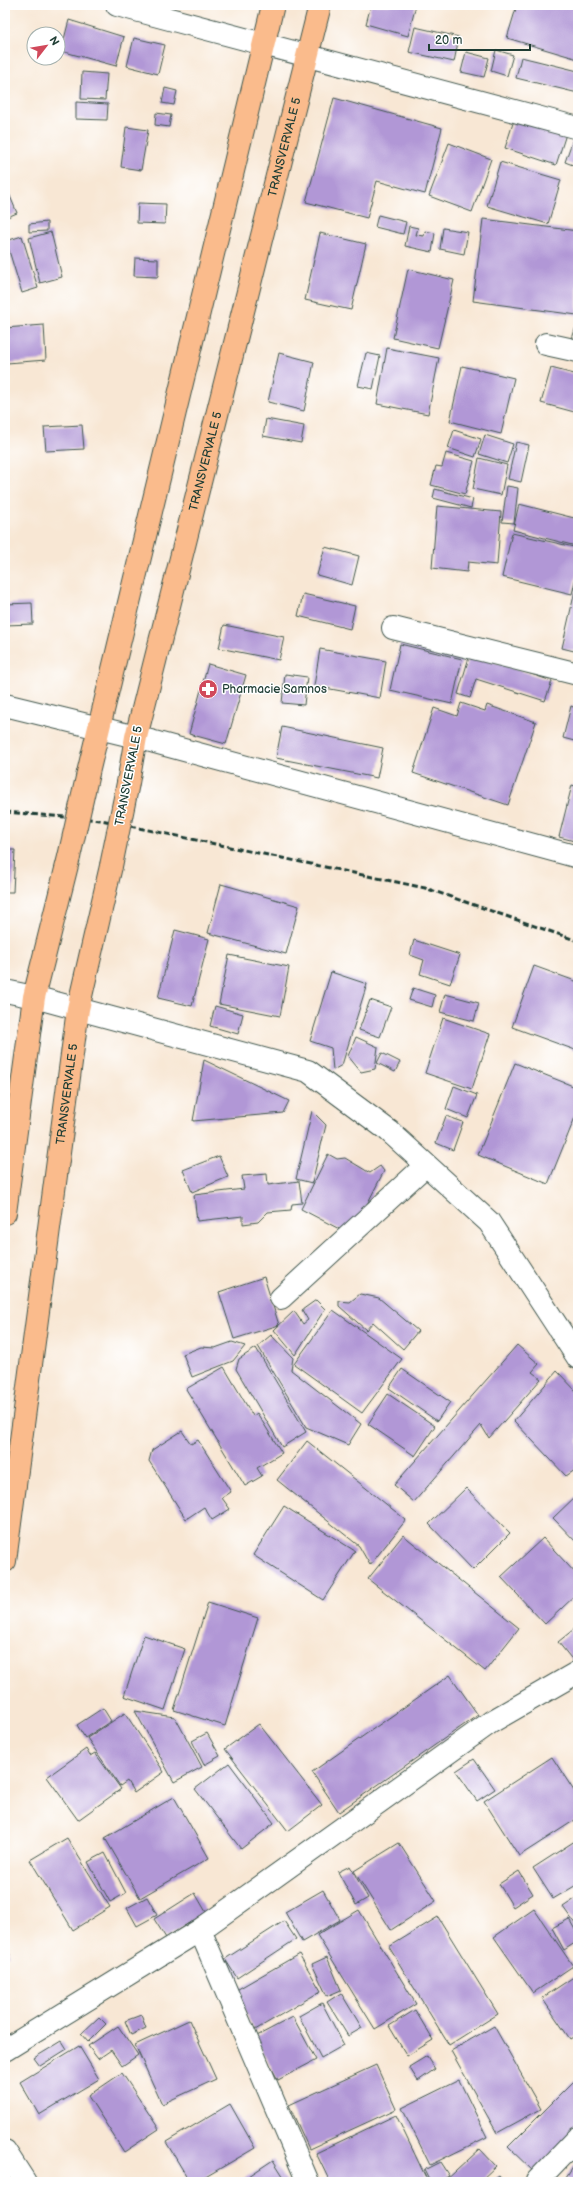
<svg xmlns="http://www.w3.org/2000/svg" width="583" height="2187" font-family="'Balsamiq Sans',sans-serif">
	<rect width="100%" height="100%" fill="#fff"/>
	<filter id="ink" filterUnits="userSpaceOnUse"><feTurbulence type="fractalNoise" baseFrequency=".025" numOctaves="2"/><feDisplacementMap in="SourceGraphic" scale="8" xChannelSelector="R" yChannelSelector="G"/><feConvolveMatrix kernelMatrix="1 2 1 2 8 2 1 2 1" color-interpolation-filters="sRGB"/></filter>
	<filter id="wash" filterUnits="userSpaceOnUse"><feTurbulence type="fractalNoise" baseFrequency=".012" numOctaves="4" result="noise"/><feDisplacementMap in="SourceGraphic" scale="16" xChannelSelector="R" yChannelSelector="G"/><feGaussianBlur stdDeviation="0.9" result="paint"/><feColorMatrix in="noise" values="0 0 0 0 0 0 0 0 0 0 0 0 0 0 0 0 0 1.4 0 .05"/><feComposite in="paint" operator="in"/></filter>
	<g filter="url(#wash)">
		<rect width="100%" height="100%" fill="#f8e7d4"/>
		<g id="blocks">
			<g fill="#b197d6">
				<polygon points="371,5 416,5 408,36 366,24"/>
				<polygon points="517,5 578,5 578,59 507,38"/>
				<polygon points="69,20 124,37 116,66 61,51"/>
				<polygon points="415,27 459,37 454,62 409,52"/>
				<polygon points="134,38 165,45 158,74 127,66"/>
				<polygon points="496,50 513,55 507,76 491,71"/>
				<polygon points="466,52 489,58 484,77 461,72"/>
				<polygon points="521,57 578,71 578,93 516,78"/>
				<polygon points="82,72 107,74 105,100 81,99"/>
				<polygon points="165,88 177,91 174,105 162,103"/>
				<polygon points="334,98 442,128 425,194 377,181 367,218 306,202"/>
				<polygon points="76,102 108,104 107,120 76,119"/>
				<polygon points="156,113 171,115 169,127 155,125"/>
				<polygon points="515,117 566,134 556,165 505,148"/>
				<polygon points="126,127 148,130 141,170 121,167"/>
				<polygon points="573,139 578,141 578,167 565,162"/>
				<polygon points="449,143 491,159 472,212 429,196"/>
				<polygon points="500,162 561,180 548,224 487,206"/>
				<polygon points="5,184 17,213 5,218"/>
				<polygon points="138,203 166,204 165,224 137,223"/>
				<polygon points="378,215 406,222 403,234 375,227"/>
				<polygon points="483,219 578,231 577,315 473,301"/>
				<polygon points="47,222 47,231 29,232 29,224"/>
				<polygon points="409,226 418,228 416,235 424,236 425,231 435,233 432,252 405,246"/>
				<polygon points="443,228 468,232 464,254 440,249"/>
				<polygon points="51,232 62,277 40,283 29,238"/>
				<polygon points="320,233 366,244 351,310 305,300"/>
				<polygon points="22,236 38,288 22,293 6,241"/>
				<polygon points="135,258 158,259 158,277 134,276"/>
				<polygon points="408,269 454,280 438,348 393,338"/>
				<polygon points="5,284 8,297 5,297"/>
				<polygon points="578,320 578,345 571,342"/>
				<polygon points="44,325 46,360 7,363 5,328"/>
				<polygon points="387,348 439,358 428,414 377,404"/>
				<polygon points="279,353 314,362 304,411 268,402"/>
				<polygon points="366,353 380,356 373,389 358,386"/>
				<polygon points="462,366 514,378 501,434 450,421"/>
				<polygon points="551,368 578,375 578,413 541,403"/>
				<polygon points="266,419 304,426 301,443 263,436"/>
				<polygon points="82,425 84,449 46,451 44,427"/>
				<polygon points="454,430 481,439 475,457 448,448"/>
				<polygon points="485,435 513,444 507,463 479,454"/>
				<polygon points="516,442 529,445 521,482 508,479"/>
				<polygon points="446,453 474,461 465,494 431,485 436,466 442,467"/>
				<polygon points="479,458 507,465 501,495 473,489"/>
				<polygon points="5,475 7,475 8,499 5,499"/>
				<polygon points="507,486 518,488 514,523 502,522"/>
				<polygon points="435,489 473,499 471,508 433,498"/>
				<polygon points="519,504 578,519 576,546 513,530"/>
				<polygon points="437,506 501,512 497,565 468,562 467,572 432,568"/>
				<polygon points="512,533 578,548 578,568 572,594 502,577"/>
				<polygon points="325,547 359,556 352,585 317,575"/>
				<polygon points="577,582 578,582 578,652 562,648"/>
				<polygon points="303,594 355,606 350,629 298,616"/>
				<polygon points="32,603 33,624 5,625 5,604"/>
				<polygon points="224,625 284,637 279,660 219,648"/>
				<polygon points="400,644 462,659 452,704 390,690"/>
				<polygon points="320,649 386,661 380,698 314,686"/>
				<polygon points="470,654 552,681 545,701 476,679 470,698 458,694"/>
				<polygon points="208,664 246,675 226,744 189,734"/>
				<polygon points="285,674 307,677 304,705 282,703"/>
				<polygon points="461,703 485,711 487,705 536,722 508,805 413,773 434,708 457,716"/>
				<polygon points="571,706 578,709 578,742 563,738"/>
				<polygon points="282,727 383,748 377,778 276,758"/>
				<polygon points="572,785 578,787 578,842 559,837"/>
				<polygon points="5,850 15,850 13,892 5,892"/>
				<polygon points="221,884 299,906 286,954 208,933"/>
				<polygon points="175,930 209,939 192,1006 158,998"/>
				<polygon points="414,940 460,955 450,984 420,974 424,960 410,955"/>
				<polygon points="229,955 289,967 280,1016 219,1004"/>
				<polygon points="534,966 578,982 578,1051 512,1027"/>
				<polygon points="331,972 367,984 342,1065 333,1070 331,1048 310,1041"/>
				<polygon points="413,988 435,995 432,1007 409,1000"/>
				<polygon points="445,994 479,1003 474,1021 440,1012"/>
				<polygon points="370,1000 391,1007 380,1037 359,1030"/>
				<polygon points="215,1006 243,1014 238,1034 210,1026"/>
				<polygon points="443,1018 490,1034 472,1089 425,1073"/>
				<polygon points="356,1037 378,1047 375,1069 361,1072 348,1056"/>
				<polygon points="382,1053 400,1062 395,1072 377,1063"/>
				<polygon points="204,1060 289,1101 283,1113 193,1121"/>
				<polygon points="515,1063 578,1088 578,1110 548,1184 478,1155"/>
				<polygon points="454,1086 477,1095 468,1118 446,1109"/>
				<polygon points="312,1111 326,1125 312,1183 296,1179"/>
				<polygon points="446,1116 463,1122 453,1150 436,1143"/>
				<polygon points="328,1154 337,1159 345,1158 370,1173 380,1166 384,1171 358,1222 345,1232 301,1209"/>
				<polygon points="219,1156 228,1177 192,1192 183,1170"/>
				<polygon points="267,1174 268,1185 299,1181 302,1203 292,1204 291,1210 268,1212 258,1222 243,1224 243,1216 197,1221 194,1195 244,1189 242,1176"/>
				<polygon points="264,1277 279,1325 234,1339 219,1292"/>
				<polygon points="360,1294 379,1298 418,1331 403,1349 373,1322 366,1330 339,1306 339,1301 350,1302"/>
				<polygon points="316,1300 325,1309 295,1355 274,1330 294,1311 303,1324 308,1320 302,1310"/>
				<polygon points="333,1310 402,1359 362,1413 294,1364"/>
				<polygon points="271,1335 293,1358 291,1370 361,1424 348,1445 306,1427 258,1346"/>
				<polygon points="232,1342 245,1346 233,1361 192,1377 183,1354 201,1347 215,1348"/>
				<polygon points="517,1345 539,1364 532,1372 541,1379 489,1438 481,1425 414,1502 394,1485"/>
				<polygon points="256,1348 306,1432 282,1447 236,1369 239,1359"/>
				<polygon points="224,1367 253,1416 257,1413 282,1453 257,1468 262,1476 245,1486 186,1389"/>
				<polygon points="402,1369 450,1402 437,1421 389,1388"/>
				<polygon points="557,1371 578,1393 578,1468 566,1476 514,1421"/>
				<polygon points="388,1394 435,1426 415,1456 368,1424"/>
				<polygon points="182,1431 191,1444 198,1440 231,1492 222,1498 230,1509 212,1520 204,1507 186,1519 149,1461 152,1450"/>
				<polygon points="307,1441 406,1520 370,1565 359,1546 277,1480"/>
				<polygon points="466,1488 510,1533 473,1570 429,1524"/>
				<polygon points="578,1494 578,1544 553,1518"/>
				<polygon points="284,1506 355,1551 323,1600 253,1555"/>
				<polygon points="403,1535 519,1628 485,1671 368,1579"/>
				<polygon points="543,1538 578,1576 578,1593 545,1624 501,1577"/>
				<polygon points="208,1602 258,1618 225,1726 174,1710"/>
				<polygon points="574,1629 578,1633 578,1660 575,1663 558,1642"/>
				<polygon points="144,1635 185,1649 165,1710 124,1696"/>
				<polygon points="450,1675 478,1715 339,1812 312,1772"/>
				<polygon points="103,1708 111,1721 85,1738 77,1725"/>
				<polygon points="135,1711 175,1717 202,1767 174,1782"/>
				<polygon points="125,1713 164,1772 134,1793 127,1781 120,1786 87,1738"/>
				<polygon points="259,1724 322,1805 288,1831 225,1749"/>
				<polygon points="207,1733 220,1756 204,1765 192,1741"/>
				<polygon points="86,1749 90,1756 95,1753 121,1789 78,1820 47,1777"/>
				<polygon points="552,1757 578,1797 578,1818 519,1856 484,1801"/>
				<polygon points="474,1759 495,1789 477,1801 456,1771"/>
				<polygon points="229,1763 274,1823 241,1849 195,1789"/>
				<polygon points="174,1797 209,1858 140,1898 105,1838"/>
				<polygon points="67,1838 110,1907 73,1930 30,1860"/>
				<polygon points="578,1839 578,1884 553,1899 533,1868"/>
				<polygon points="399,1843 436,1901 391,1930 354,1871"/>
				<polygon points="105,1853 126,1893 110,1902 88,1862"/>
				<polygon points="350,1866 368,1898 356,1905 338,1872"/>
				<polygon points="519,1871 533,1894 513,1907 499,1884"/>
				<polygon points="323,1890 340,1920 302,1942 285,1912"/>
				<polygon points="195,1893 206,1912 166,1938 154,1919"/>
				<polygon points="147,1897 157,1915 137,1926 127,1908"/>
				<polygon points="578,1897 578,1928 563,1907"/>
				<polygon points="534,1909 573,1966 533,1993 494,1937"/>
				<polygon points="359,1910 416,2004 375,2029 317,1935"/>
				<polygon points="438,1917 498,2014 449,2045 389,1947"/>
				<polygon points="569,1919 578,1935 578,1941 564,1950 552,1928"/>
				<polygon points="284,1921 296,1939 237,1978 225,1959"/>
				<polygon points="5,1944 10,1955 5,1957"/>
				<polygon points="299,1954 321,1991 255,2030 233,1992"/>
				<polygon points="327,1957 341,1990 327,1996 312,1964"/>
				<polygon points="578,1974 578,2034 570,2039 542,1998"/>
				<polygon points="341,1993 362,2028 348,2036 327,2002"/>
				<polygon points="322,2003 344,2045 321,2058 299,2016"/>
				<polygon points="415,2010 433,2040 407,2056 389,2026"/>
				<polygon points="141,2015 146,2028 131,2035 125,2021"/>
				<polygon points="99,2017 106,2024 88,2042 81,2034"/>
				<polygon points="293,2017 316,2060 278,2080 255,2037"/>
				<polygon points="189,2020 216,2079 162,2104 135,2045"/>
				<polygon points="118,2026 138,2055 122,2066 111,2050 98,2059 88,2046"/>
				<polygon points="494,2026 541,2109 497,2133 451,2051"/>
				<polygon points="62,2041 67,2049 40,2066 34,2058"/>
				<polygon points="79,2046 99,2079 39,2115 20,2082"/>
				<polygon points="427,2056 435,2069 418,2081 409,2067"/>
				<polygon points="376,2065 396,2109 309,2149 289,2105"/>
				<polygon points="122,2073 159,2129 124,2152 88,2096"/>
				<polygon points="578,2077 578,2128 534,2172 508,2147"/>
				<polygon points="459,2080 487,2137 430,2165 402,2108"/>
				<polygon points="230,2104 255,2148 197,2182 190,2182 166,2142"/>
				<polygon points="396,2115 428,2182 330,2182 316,2153"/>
				<polygon points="480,2149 496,2166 479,2182 444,2182"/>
				<polygon points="273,2160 287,2182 240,2182"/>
				<polygon points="578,2160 578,2182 572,2182 566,2178"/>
				<polygon points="440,2162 449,2176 438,2182 430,2182 424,2170"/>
				<polygon points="499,2176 504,2182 491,2182"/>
			</g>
		</g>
	</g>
	<g filter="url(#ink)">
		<use href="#blocks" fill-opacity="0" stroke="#40564c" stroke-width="1"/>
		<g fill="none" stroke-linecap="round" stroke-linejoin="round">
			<defs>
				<g id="minor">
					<polyline points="117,5 578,128"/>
					<polyline points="546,344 578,351"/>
					<polyline points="393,628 578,674"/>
					<polyline points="5,705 136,737 578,857"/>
					<polyline points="5,991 34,997 308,1071 389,1131 489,1222 578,1358"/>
					<polyline points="281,1298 426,1165"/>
					<polyline points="200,1930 308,2182"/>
					<polyline points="5,2050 200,1930 491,1722 578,1672"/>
					<polyline points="5,2151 25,2182"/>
					<polyline points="537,2181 578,2138"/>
				</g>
				<g id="major">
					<polyline points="88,773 273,5"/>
					<path id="s1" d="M128 783 136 737 320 5"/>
					<polyline points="5,1213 34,997 69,857"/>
					<path id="s2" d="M5 1561 78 1009 111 866"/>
				</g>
			</defs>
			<use href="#minor" stroke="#40564c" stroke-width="24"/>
			<use href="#major" stroke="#40564c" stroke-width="24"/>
			<use href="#minor" stroke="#fff" stroke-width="22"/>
			<use href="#major" stroke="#fabb8c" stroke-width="22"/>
			<polyline stroke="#1f3d34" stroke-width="3" stroke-dasharray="6 3" stroke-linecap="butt" points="5,812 101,820 425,888 578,941"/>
			<defs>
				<g id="major-bridge">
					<polyline points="69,857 88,773"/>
					<polyline points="111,866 128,783"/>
				</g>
			</defs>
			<use href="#major-bridge" stroke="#40564c" stroke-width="24" stroke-linecap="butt"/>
			<use href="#major-bridge" stroke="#fabb8c" stroke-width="22"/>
		</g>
	</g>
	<defs>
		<symbol id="pharmacy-disc" viewBox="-11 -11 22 22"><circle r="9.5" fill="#d1495b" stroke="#fff"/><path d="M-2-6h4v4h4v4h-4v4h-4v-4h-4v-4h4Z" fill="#fff"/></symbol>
	</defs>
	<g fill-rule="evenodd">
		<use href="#pharmacy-disc" x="197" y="678" width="22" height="22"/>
	</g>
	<g text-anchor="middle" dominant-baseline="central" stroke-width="3" stroke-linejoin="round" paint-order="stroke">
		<g font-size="12" fill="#1f3d34" stroke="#fff">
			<text stroke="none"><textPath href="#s1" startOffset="655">TRANSVERVALE 5</textPath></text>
			<text stroke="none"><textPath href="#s1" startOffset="331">TRANSVERVALE 5</textPath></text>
			<text transform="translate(129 776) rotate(-79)">TRANSVERVALE 5</text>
			<text stroke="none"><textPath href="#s2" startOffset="471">TRANSVERVALE 5</textPath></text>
		</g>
		<g font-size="12" fill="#1f3d34" stroke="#fff" text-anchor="start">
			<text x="222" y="689">Pharmacie Samnos</text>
		</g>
	</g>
	<rect width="583" height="2187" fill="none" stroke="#fff" stroke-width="20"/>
	<g transform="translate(46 46) rotate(59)"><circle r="19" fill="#ffffff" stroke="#a5b1ae"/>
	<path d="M0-3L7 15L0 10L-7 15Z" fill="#d1495b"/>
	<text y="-6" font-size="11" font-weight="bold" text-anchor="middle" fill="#1f3d34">N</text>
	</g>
	<path d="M429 44v6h101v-6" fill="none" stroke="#1f3d34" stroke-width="2"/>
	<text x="435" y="44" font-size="12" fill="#1f3d34" stroke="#ffffff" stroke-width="3" paint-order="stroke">20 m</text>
</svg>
